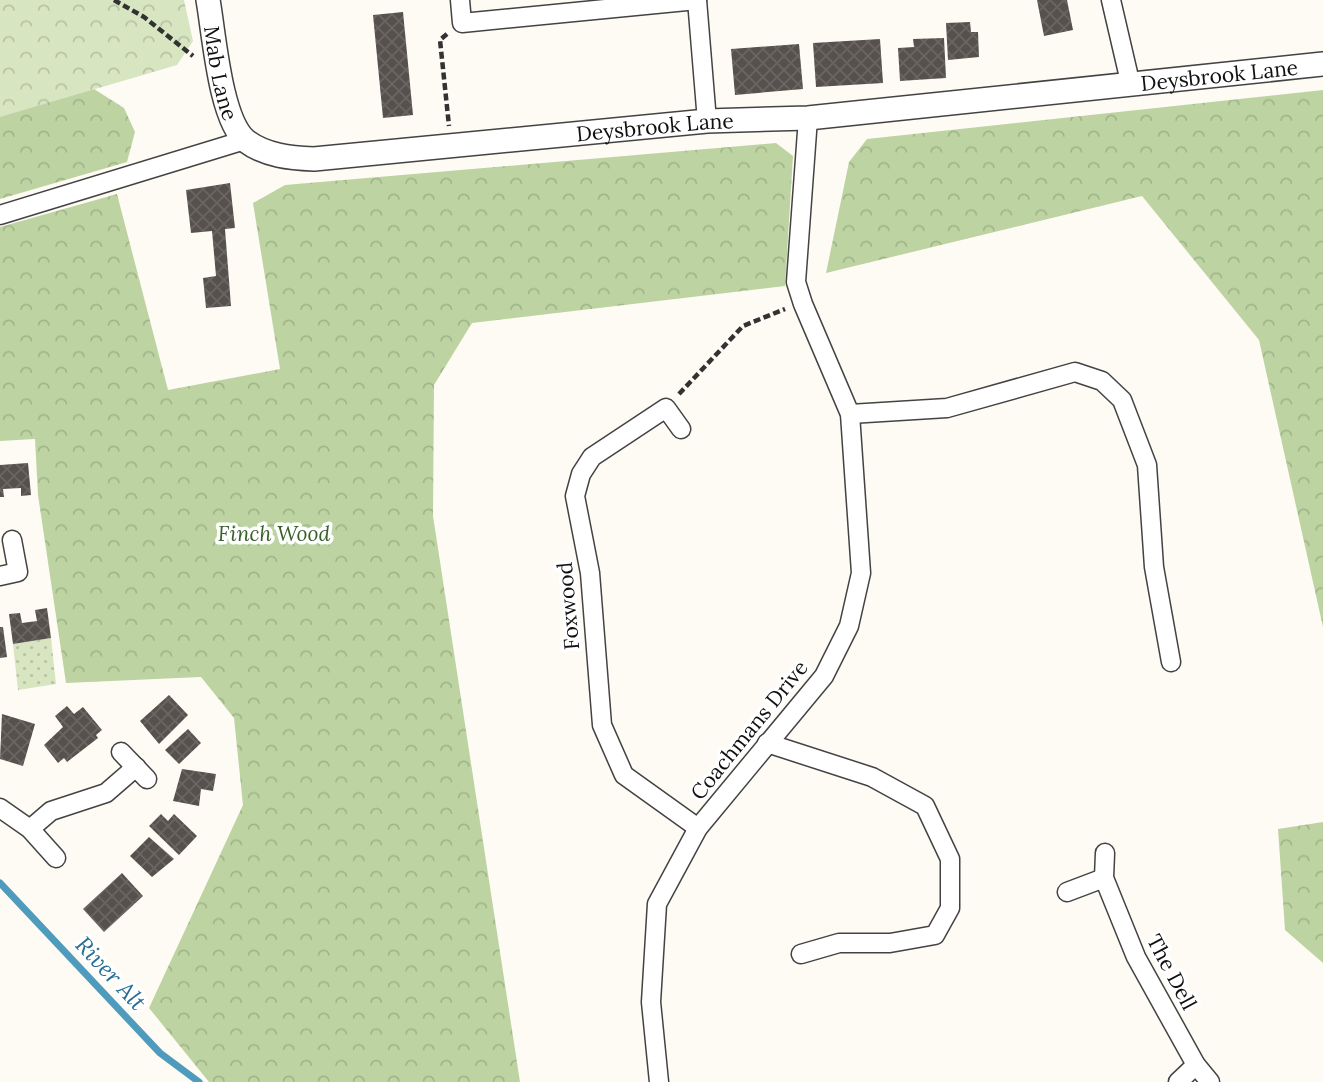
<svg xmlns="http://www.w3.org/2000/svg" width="1323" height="1082" font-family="Lora,serif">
	<defs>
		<pattern id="grass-dots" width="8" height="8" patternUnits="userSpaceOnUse" patternTransform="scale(1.75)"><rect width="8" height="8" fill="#d7e5c1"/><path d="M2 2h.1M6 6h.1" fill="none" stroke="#b8c3a5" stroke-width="1.8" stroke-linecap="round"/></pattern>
		<pattern id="forest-crowns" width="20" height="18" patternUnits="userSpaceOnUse" patternTransform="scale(1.75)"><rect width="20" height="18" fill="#bdd4a2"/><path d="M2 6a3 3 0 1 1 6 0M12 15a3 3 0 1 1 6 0" fill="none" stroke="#a1b58a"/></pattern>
		<pattern id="park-crowns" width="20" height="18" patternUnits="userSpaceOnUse" patternTransform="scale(1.75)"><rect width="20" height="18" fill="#d7e5c1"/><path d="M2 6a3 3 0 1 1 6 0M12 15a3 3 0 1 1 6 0" fill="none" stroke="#b8c3a5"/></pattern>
		<pattern id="building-cross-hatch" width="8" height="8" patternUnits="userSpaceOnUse" patternTransform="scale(1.75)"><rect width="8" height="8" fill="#57514e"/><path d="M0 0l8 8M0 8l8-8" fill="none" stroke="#6a6563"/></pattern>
	</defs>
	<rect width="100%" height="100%" fill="#fefbf4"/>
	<polygon fill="url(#grass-dots)" points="51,638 56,684 18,690 13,644"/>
	<g fill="url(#forest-crowns)">
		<polygon points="0,0 94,89 124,108 135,132 127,162 0,199"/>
		<polygon points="1323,90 1323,627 1259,340 1142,196 826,273 849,162 867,139"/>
		<polygon points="776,143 793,156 785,286 472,323 434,385 433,516 520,1082 209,1082 149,1008 243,805 234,718 201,677 66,683 38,495 35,439 0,441 0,227 117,194 168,390 280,369 253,203 285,185"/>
		<polygon points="1323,822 1323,963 1285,930 1278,829"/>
	</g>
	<polygon fill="url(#park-crowns)" points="0,0 184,0 193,41 177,65 0,117"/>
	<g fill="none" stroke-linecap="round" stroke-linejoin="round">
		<polyline stroke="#4f9bbd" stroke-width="7" points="0,883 160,1053 199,1082"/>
	</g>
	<g fill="url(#building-cross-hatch)">
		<polygon points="1037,0 1067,0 1073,30 1044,36"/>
		<polygon points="403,12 413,115 383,118 373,15"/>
		<polygon points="970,22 971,32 978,32 979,57 948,60 946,23"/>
		<polygon points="944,38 946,78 900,81 898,48 914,47 913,39"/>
		<polygon points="880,39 883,83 816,87 813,43"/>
		<polygon points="799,44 803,89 735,95 731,49"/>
		<polygon points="230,183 235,228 225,229 231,306 206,308 203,278 216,276 212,231 191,233 186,190"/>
		<polygon points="28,463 31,495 21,496 21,488 3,489 4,497 0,497 0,465"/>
		<polygon points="47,608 51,638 13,644 9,614 20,613 22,623 37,621 35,610"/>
		<polygon points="0,627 3,627 7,657 0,658"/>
		<polygon points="169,695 188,715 159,744 140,721"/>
		<polygon points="67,706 74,714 83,707 102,730 96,735 98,738 67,762 64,758 58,763 44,745 63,727 55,716"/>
		<polygon points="2,714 35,724 23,766 0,759"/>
		<polygon points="188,729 201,743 179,764 165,750"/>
		<polygon points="182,769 216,774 213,791 201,789 199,806 173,801"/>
		<polygon points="161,814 168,821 174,814 197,836 179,855 149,826"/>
		<polygon points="149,837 174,859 152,877 130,856"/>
		<polygon points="122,873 143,896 104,932 83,909"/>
	</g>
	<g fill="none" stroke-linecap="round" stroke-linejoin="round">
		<defs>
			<g id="minor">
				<polyline points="460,0 462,23 697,0"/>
				<polyline points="697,0 707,121"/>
				<polyline points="1111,0 1131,86"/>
				<polyline points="0,215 245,140"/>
				<polyline points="850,414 947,408 1075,372 1102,381 1122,400 1147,465 1154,567 1171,662"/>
				<polyline points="681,429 666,408 592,457 581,474 575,496 590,573 602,725 624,775 698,828"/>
				<polyline points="0,576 18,572 12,540"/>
				<polyline points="767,743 872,777 925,806 950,859 950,908 935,935 890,943 839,943 801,954"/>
				<polyline points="121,752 147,779"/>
				<polyline points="0,808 30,829 56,858"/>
				<polyline points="30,829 51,811 106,793 136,767"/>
				<polyline points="1105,853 1104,878 1136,957 1196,1065 1210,1082"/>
				<polyline points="1067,892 1104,878"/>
				<polyline points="659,1082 651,1002 657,904 698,828 824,676 849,626 861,573 850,414 803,304 796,282 808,118"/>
				<polyline points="1178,1082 1196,1065"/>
			</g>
			<g id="tertiary">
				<path id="s1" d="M208 0C214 33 220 120 246 141 266 156 291 158 314 159L707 121 808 118 1323 64"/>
			</g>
		</defs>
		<use href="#minor" stroke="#434343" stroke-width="21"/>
		<use href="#tertiary" stroke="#434343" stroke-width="26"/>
		<g stroke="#323232" stroke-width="4.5" stroke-dasharray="7 3.5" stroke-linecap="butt">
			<polyline points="114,0 144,17 193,56"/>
			<polyline points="447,34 440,40 449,126"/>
			<polyline points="679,394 743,326 785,309"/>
		</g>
		<use href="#minor" stroke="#fff" stroke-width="18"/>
		<use href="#tertiary" stroke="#fff" stroke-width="23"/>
	</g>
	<g text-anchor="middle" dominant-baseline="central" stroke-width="7" stroke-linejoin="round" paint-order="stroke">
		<g font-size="21" fill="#101010" stroke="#fff">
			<text stroke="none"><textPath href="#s1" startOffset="74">Mab Lane</textPath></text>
			<text stroke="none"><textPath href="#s1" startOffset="1129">Deysbrook Lane</textPath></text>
			<text stroke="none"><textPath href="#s1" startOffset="562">Deysbrook Lane</textPath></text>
			<text transform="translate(568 606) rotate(-95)">Foxwood</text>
			<text transform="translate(749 730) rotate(-51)">Coachmans Drive</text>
			<text transform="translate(1172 972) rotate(62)">The Dell</text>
		</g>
		<g font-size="21" font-style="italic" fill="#386128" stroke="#fff">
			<text x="274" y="533">Finch Wood</text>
		</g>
		<g font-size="23" font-style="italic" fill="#286e93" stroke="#fff">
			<text transform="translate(111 973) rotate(47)">River Alt</text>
		</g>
	</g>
</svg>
